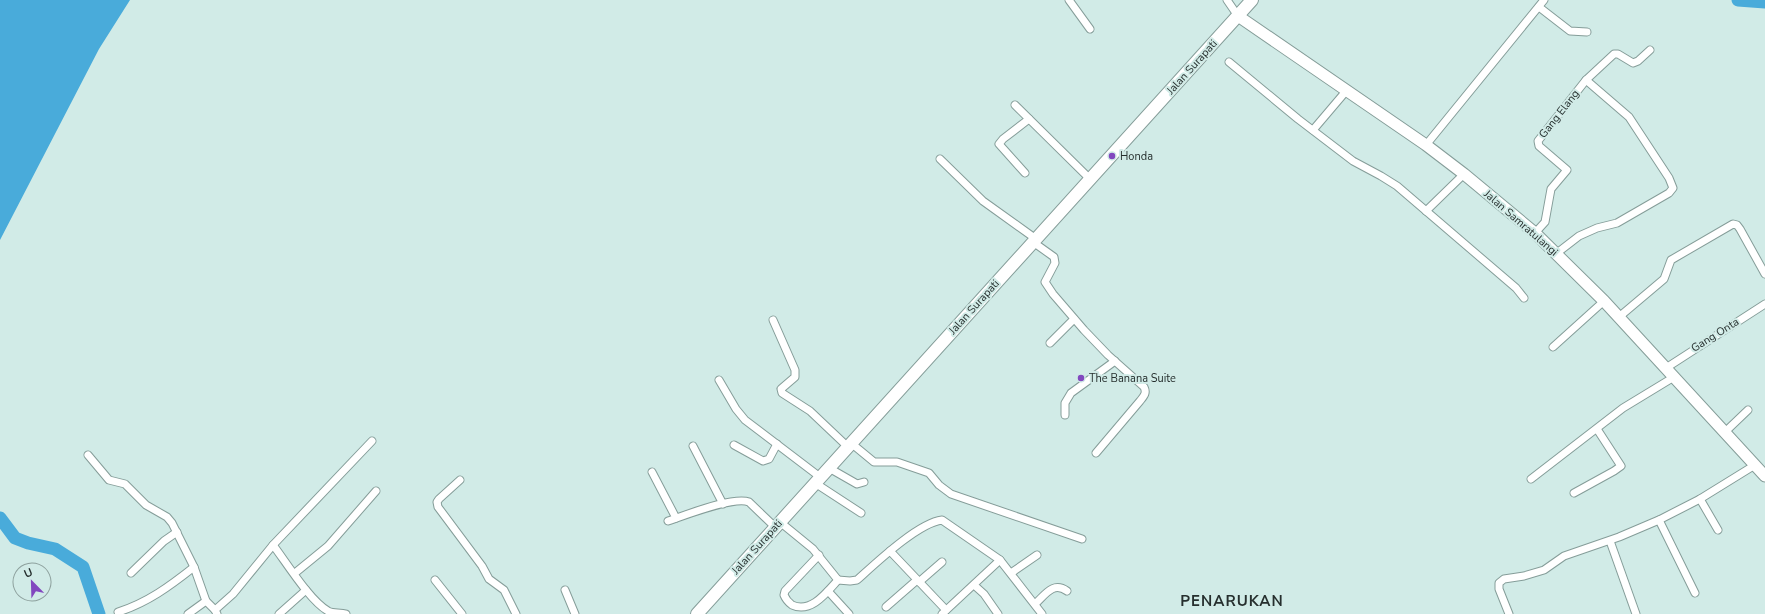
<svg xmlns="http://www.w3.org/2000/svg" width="1765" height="614" font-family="'Nunito Sans',sans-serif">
	<rect width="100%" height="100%" fill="#d1ebe7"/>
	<polygon fill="#49abda" points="0,0 130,0 99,49 0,240"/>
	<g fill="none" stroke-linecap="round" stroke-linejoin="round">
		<g stroke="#49abda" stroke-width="13">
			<polyline points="1738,0 1765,2"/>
			<polyline points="0,518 15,538 28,543 55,549 83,567 99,614"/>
		</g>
		<defs>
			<g id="minor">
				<polyline points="1069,0 1090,29"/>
				<polyline points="1227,0 1238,16"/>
				<polyline points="1539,7 1570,31 1587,32"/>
				<polyline points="1229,62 1298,119 1353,161 1381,176 1397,186 1516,288 1524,298"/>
				<polyline points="1015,105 1090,179"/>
				<polyline points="1313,130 1347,90"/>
				<polyline points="1426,145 1544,0"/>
				<polyline points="940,159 983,201 1036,239"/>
				<polyline points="1025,173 999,144 1003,139 1029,119"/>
				<polyline points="1426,211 1464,174"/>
				<polyline points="1535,233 1545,222 1551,189 1567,170 1539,146 1538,141 1586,80 1614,54 1618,54 1633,63 1638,61 1650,50"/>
				<path d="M1033 242 1054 257 1055 263 1045 282 1053 294 1084 330 1108 355 1144 387C1147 393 1144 396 1140 401L1096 453"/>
				<polyline points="1557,253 1579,236 1597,228 1617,223 1669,193 1673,188 1669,178 1629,117 1586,80"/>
				<polyline points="1619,317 1664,279 1671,260 1733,224 1737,225 1740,229 1765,274"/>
				<polyline points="773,320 795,370 795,377 781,389 782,393 810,411 848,447"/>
				<polyline points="1050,343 1074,319"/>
				<polyline points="1553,347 1604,301"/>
				<polyline points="1666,368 1765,304"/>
				<polyline points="719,380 736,409 745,420 820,477"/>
				<polyline points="1065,415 1065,403 1071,393 1115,361"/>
				<polyline points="1725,432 1748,410"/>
				<polyline points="851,443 874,462 897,462 929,473 939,485 951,494 1082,539"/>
				<polyline points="734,445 763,461 769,459 777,444"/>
				<polyline points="693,446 723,504"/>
				<polyline points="88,455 109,480 125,484 146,505 167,517 172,523 194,567 206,601 215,610 217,614"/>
				<polyline points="829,468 857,484 864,482"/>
				<polyline points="652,472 676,518"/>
				<polyline points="1531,479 1623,408 1674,377"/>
				<polyline points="460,480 439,499 437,502 438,507 482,566 489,579 504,590 516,614"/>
				<polyline points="815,483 861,513"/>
				<polyline points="1574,493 1614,471 1621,466 1597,429"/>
				<polyline points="1700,499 1718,530"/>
				<path d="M668 521C686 515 734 496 749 502L775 527"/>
				<polyline points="780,522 813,549 838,580"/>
				<polyline points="1610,541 1636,614"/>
				<path d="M273 545C286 562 310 601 328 611 333 614 340 612 346 614"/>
				<polyline points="890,551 946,610"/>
				<path d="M819 555 785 591 784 595C786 600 788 602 792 605 811 614 827 592 838 580"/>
				<polyline points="131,573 164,541 177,532"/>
				<polyline points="295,573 328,546 376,491"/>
				<polyline points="1011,573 1037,555"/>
				<polyline points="435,580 462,614"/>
				<path d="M838 580 850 581 857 580C876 563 918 523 942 520L1000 560 1042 614"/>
				<polyline points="919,582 942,562"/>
				<polyline points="974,585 984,594 998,614"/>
				<polyline points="565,590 575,614"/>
				<polyline points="828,591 849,614"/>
				<polyline points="1695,593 1659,520 1700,499 1755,465"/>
				<path d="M1035 604C1045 595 1053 581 1067 591"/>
				<polyline points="886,607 917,580"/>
				<polyline points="215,610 233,594 273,545 372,441"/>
				<path d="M118 612C147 603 170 586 194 567"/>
				<polyline points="188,614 206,601"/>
				<polyline points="279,614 306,590"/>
				<polyline points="942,614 1000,560"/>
				<polyline points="1509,614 1499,589 1499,583 1504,579 1524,576 1544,570 1564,556 1619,537 1659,520"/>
			</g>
			<polyline id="secondary" points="1238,16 1426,145 1464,174 1535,233 1604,301 1765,476"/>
			<polyline id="trunk" points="697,614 1252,0"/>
		</defs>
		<use href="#minor" stroke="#859d99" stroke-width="9"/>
		<use href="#secondary" stroke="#859d99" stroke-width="13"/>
		<use href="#trunk" stroke="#859d99" stroke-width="14"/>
		<use href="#minor" stroke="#fff" stroke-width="7"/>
		<use href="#secondary" stroke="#fff" stroke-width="11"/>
		<use href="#trunk" stroke="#fff" stroke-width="12"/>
	</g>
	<g fill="#8248bf" stroke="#d1ebe7" stroke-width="1.5">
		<circle cx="1112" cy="156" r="4"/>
		<circle cx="1081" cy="378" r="4"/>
	</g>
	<g text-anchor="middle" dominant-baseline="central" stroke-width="4" stroke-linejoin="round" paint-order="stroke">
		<g font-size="11" fill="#262f2e" stroke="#d1ebe7">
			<text transform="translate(1192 67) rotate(-48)">Jalan Surapati</text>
			<text transform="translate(1559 114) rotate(-52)">Gang Elang</text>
			<text transform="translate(1521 223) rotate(41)">Jalan Samratulangi</text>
			<text transform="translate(974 307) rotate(-48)">Jalan Surapati</text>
			<text transform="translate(1715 335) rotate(-32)">Gang Onta</text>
			<text transform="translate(757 547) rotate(-48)">Jalan Surapati</text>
		</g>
		<g font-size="11" fill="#262f2e" stroke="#d1ebe7" text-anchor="start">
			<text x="1120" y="156">Honda</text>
			<text x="1089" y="378">The Banana Suite</text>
		</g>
		<g font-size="15" font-weight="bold" letter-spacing="1" fill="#262f2e" stroke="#d1ebe7">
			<text x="1232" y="601">PENARUKAN</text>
		</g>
	</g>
	<g transform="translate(32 582) rotate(337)"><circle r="19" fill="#d1ebe7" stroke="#8da09d"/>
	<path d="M0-3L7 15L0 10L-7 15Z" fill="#8248bf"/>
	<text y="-6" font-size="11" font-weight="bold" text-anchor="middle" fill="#262f2e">U</text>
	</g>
</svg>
